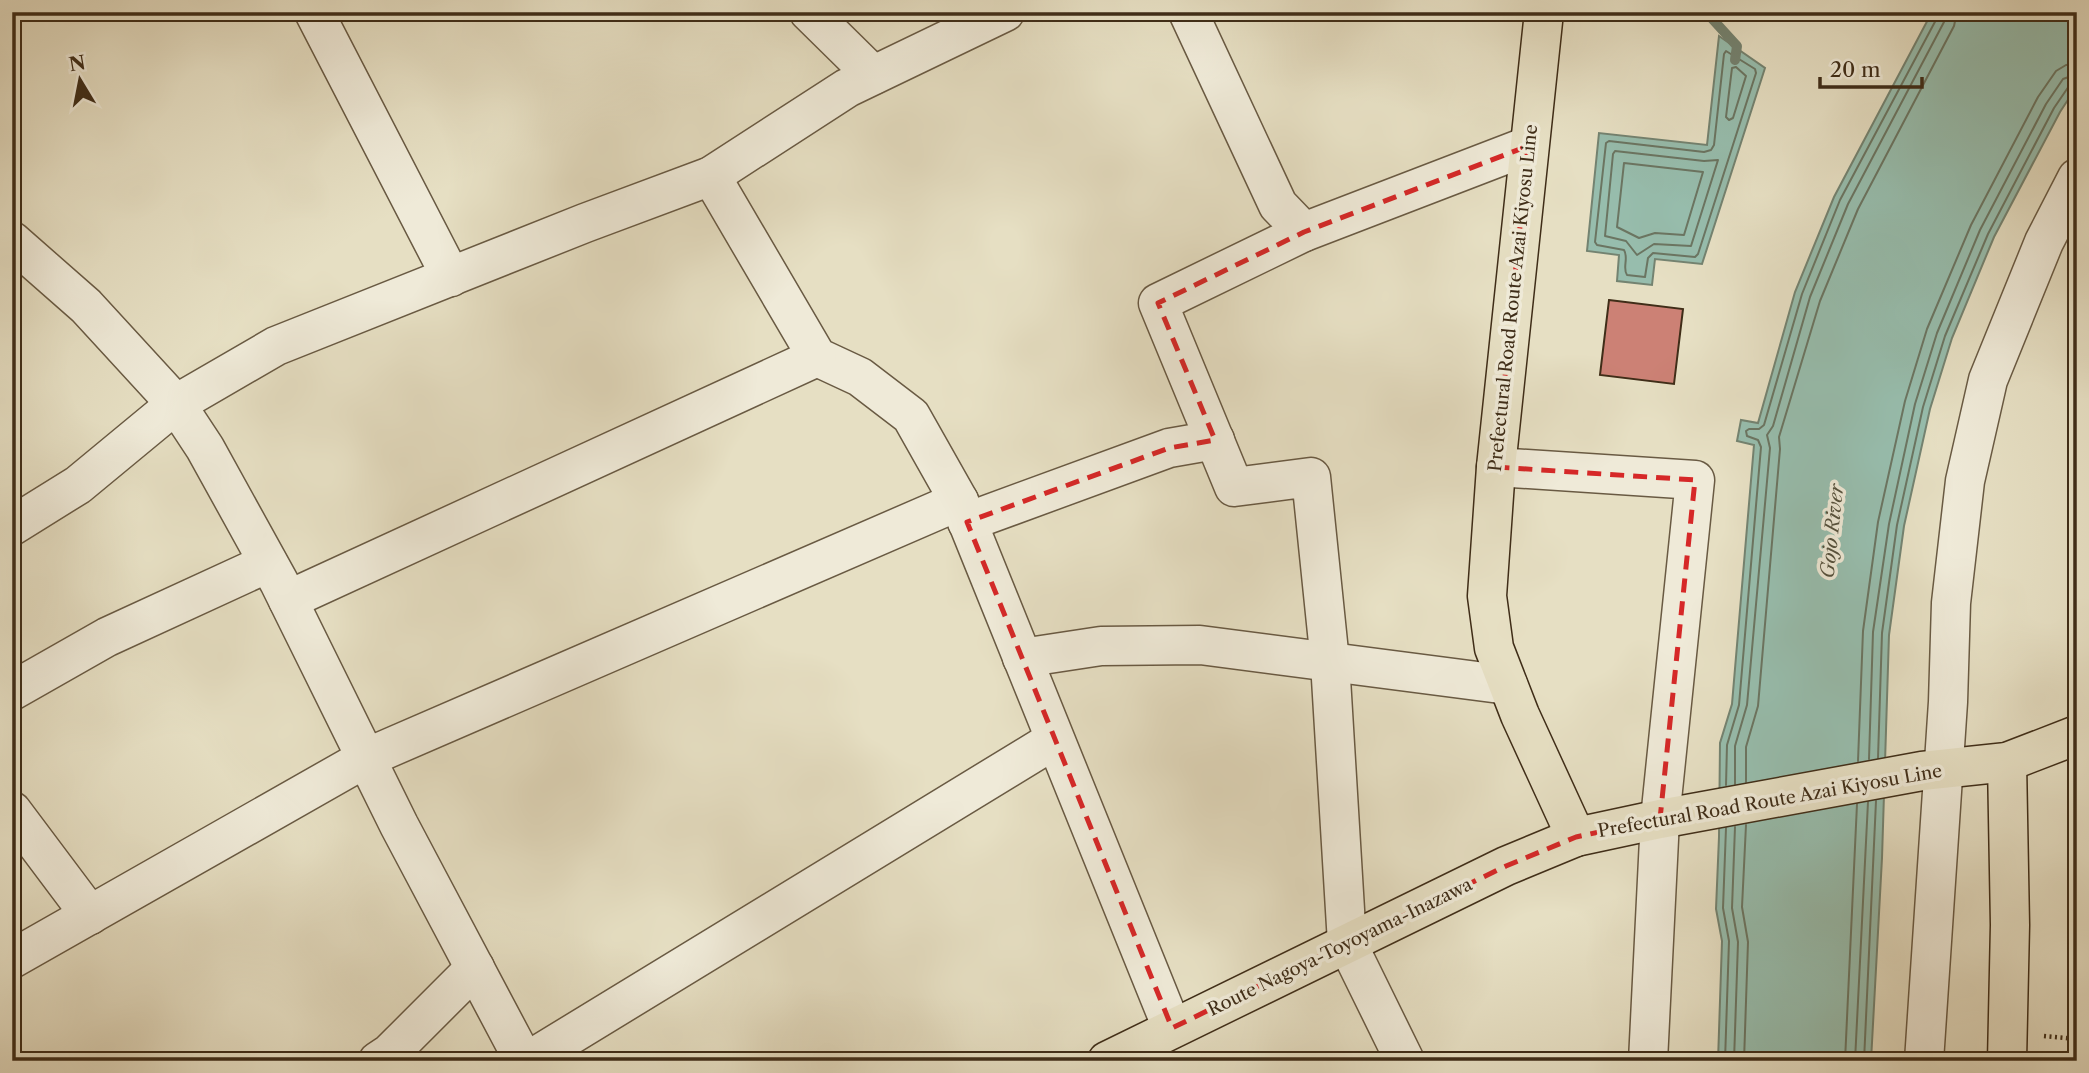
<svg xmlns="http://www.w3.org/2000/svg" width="2089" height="1073" font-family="'Libre Caslon Text',serif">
	<rect width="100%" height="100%" fill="#e6dfc3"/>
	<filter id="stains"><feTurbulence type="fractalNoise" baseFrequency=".00286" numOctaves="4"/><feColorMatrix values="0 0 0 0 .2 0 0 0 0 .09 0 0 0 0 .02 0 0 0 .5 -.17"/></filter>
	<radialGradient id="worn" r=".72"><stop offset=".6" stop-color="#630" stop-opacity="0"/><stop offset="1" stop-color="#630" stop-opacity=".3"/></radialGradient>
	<g fill="#97bdad" stroke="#748371" stroke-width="2">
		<polygon points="1932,12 2077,12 2077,86 2060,112 1994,237 1952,338 1930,409 1904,526 1889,635 1882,858 1871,1061 1718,1061 1722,941 1716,909 1719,837 1720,743 1732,704 1754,445 1737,441 1741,420 1758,423 1795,292 1834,197"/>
		<polygon points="1719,36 1765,68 1702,264 1655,259 1652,285 1617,281 1619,255 1587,251 1599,133 1707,145"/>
	</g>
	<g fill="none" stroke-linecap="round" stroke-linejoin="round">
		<g stroke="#6b7562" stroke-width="2">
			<path d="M1726 51 1755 69 1756 73 1698 254 1695 257 1653 253 1648 258 1645 277 1627 275C1622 268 1629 258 1624 250L1597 245 1595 242 1606 143 1609 141 1704 152 1711 150 1714 145 1724 54Z"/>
			<polygon points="1732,68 1736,67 1746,76 1733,118 1729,120 1726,117"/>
			<polygon points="1615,151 1704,161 1718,160 1691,246 1654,244 1637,255 1626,241 1605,236 1613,154"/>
			<polygon points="1624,163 1703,172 1684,235 1655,233 1639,238 1617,227"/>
			<polyline points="1878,758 1882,633 1897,525 1923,407 1945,336 1988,234 2054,108 2069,86 2077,83"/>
			<polyline points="1869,759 1873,632 1889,524 1915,404 1937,333 1980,230 2046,104 2063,79 2077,74"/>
			<polyline points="1858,761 1863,631 1878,522 1905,401 1927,329 1971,225 2038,97 2056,71 2066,65 2077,64"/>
			<polyline points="1746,782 1746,747 1758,706 1780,449 1779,437 1820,301 1858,209 1954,26 1957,12"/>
			<polyline points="1735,784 1735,746 1747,705 1770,448 1767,435 1773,426 1810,297 1848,204 1944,22 1946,12"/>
			<polyline points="1726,785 1727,745 1739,705 1761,447 1758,440 1747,436 1746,431 1749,429 1759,429 1764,425 1802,294 1840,200 1937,18 1937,12"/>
			<polyline points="1725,1061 1729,941 1723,908 1726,828"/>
			<polyline points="1734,1061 1738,942 1732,908 1735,827"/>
			<polyline points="1744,1061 1748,942 1742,907 1746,825"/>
			<polyline points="1845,1061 1857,804"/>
			<polyline points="1855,1061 1868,802"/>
			<polyline points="1864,1061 1876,801"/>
		</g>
		<polyline stroke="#748371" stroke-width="10" points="1706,12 1737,46 1735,60"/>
	</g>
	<polygon fill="#cc8175" stroke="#3f2d18" stroke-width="2" points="1609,300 1683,309 1674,384 1600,375"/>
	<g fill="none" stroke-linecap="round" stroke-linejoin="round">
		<defs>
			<g id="minor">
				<polyline points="314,12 451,277"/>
				<polyline points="809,12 873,75"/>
				<polyline points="1188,12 1278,205 1304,232 1528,146"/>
				<polyline points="711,176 817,357 860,377 911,416 959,501 1172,1028"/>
				<polyline points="1304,232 1158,303 1234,487 1311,477 1330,662 1347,943 1405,1061"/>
				<polyline points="12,241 86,306 176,404 205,448 279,582 399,825 524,1061"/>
				<polyline points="1496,467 1695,480 1660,819 1648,1061"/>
				<polyline points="967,522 1169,448 1215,440"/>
				<polyline points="12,526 78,485 176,404 276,346 585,223 711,176 847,88 1005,12"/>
				<polyline points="288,600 817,357"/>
				<polyline points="1022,658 1101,646 1200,645 1508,685"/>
				<polyline points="12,691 107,637 268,563"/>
				<polyline points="12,811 90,915"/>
				<polyline points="12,959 366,758 959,501"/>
				<polyline points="378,1061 390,1053 475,968"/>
				<polyline points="528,1061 1054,740"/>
				<polyline points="1924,1061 1948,702 1951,603 1965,481 1988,380 2044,242 2077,178"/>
			</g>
			<g id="major">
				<polyline points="1544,12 1496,467 1487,596 1494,648 1520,715 1576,837"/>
				<polyline points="2007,762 2010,925 2007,1061"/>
				<polyline points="1107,1061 1506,866 1576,837 1660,819 1922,771 2007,762 2077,735"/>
			</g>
		</defs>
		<use href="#minor" stroke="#695a43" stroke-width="41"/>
		<use href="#major" stroke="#3f2d18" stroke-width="41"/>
		<polyline stroke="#3f2d18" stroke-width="4.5" stroke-dasharray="2 3.5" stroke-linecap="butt" points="2044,1036 2077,1039"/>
		<use href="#minor" stroke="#efead8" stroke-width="38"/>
		<use href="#major" stroke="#e6dfc3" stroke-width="38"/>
	</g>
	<path fill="none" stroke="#d62828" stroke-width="5" stroke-dasharray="14 9" stroke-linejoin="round" d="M1528 146 1496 467 1695 480 1660 819 1576 837 1506 866 1172 1028 967 522 1169 448 1215 440 1158 303 1304 232Z"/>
	<g text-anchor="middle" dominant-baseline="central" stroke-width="7" stroke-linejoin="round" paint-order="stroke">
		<g font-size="18" fill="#3f2d18" stroke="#efead8">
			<text transform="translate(1513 298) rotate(-84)">Prefectural Road Route Azai Kiyosu Line</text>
			<text transform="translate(1770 801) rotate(-10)">Prefectural Road Route Azai Kiyosu Line</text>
			<text transform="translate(1340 947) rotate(-26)">Route Nagoya-Toyoyama-Inazawa</text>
		</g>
		<g font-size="19" font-style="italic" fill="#55513d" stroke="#efead8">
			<text transform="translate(1832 531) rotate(-84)">Gojo River</text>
		</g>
	</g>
	<rect width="2089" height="1073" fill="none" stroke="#e6dfc3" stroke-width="42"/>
	<rect x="14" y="14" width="2061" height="1045" fill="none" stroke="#3f2d18" stroke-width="3.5"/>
	<rect x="21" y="21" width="2047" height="1031" fill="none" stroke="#3f2d18" stroke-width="2"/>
	<g transform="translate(80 80) rotate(350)" stroke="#efead8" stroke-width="5" paint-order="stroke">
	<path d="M0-5L12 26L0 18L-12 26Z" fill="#3f2d18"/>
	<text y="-10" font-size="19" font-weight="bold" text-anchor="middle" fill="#3f2d18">N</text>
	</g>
	<path d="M1820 77v10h102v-10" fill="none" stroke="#3f2d18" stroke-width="3.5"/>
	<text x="1830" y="77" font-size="21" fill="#3f2d18" stroke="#efead8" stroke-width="5" paint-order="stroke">20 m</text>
	<rect width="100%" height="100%" filter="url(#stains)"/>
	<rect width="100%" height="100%" fill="url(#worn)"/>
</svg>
